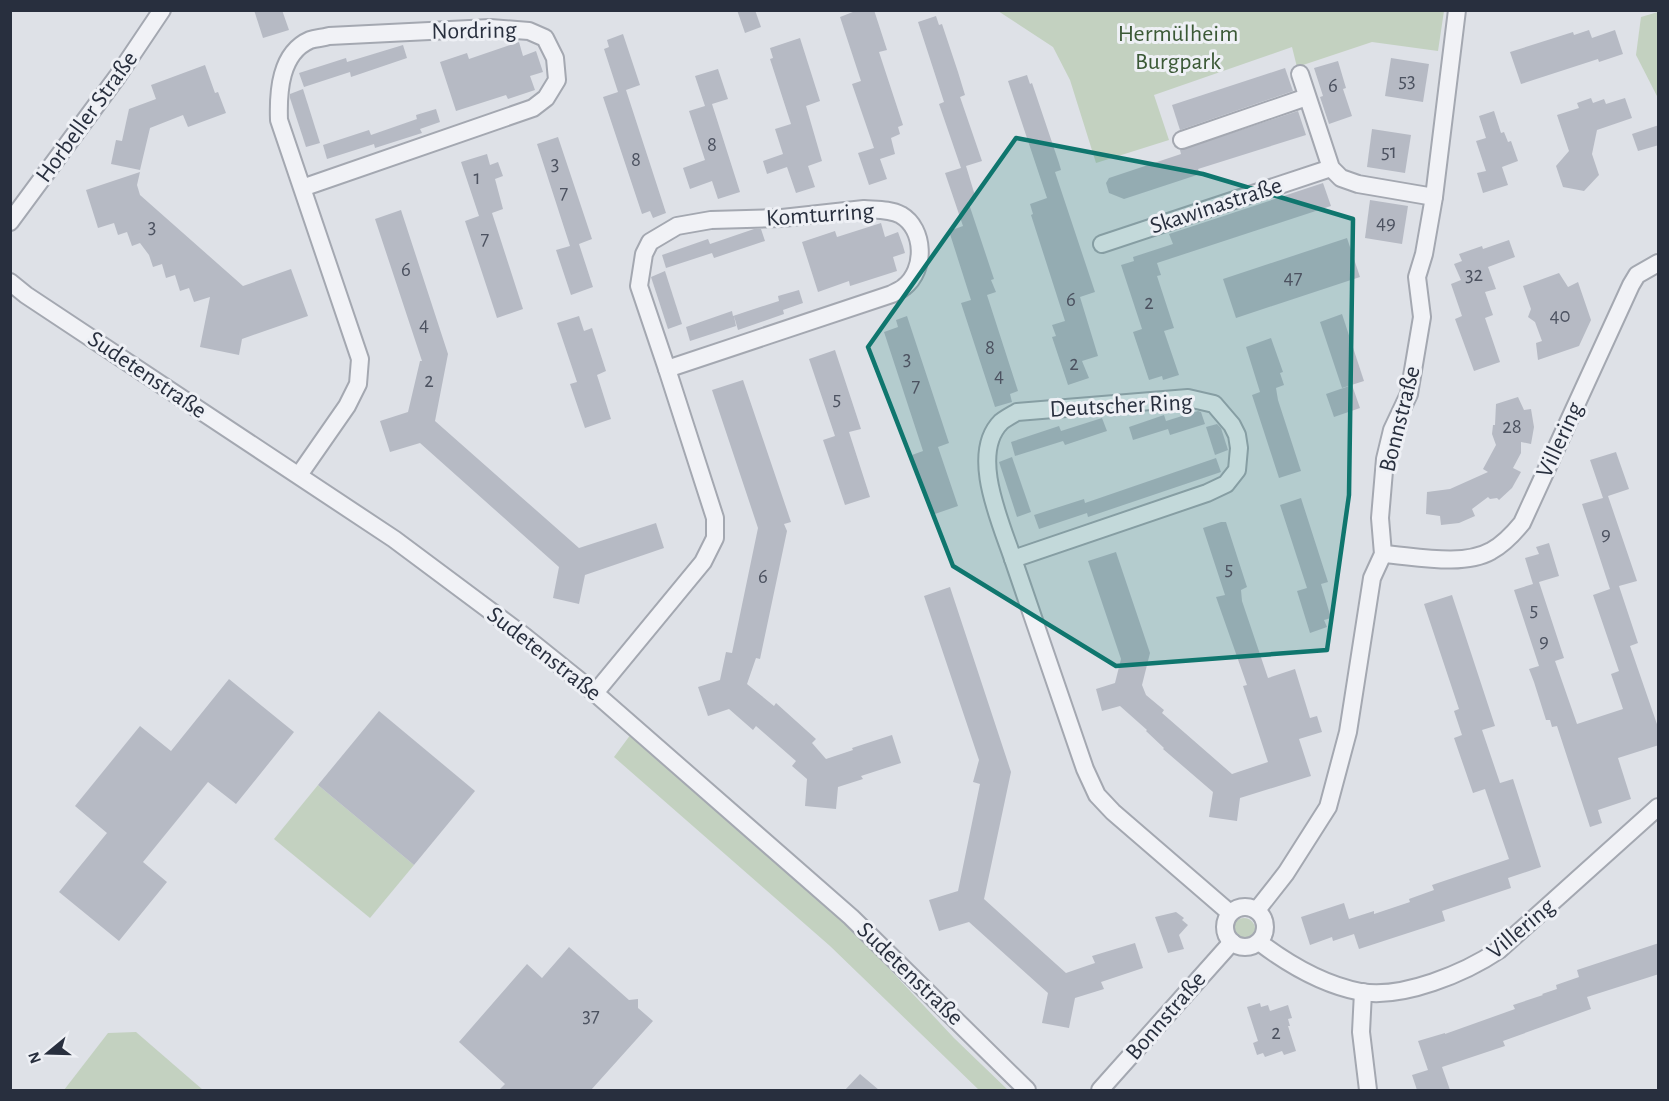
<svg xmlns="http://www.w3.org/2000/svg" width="1669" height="1101" font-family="'Alegreya Sans',sans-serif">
	<rect width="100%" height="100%" fill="#dee1e7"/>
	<g fill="#c3d1c0">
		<polygon points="998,11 1444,11 1438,51 1372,42 1297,67 1292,47 1154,95 1169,140 1096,163 1070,80 1053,47"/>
		<polygon points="1658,12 1658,98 1636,55 1641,17"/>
		<polygon points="631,734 760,845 856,933 954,1038 1008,1090 979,1090 830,946 614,757"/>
		<polygon points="318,785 414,865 370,918 274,839"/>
		<circle cx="1244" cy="929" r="11"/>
		<polygon points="136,1032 203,1090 64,1090 108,1033"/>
	</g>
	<g fill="#b6bac4">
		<polygon points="254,10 282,10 289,30 263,38"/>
		<polygon points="737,10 755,10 761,27 745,33"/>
		<polygon points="858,10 874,10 887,50 879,52 903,125 898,127 900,134 891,138 895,154 880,159 887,179 869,185 858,153 874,148 852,84 861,81 840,17"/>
		<polygon points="936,16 939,25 942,24 958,72 965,95 960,97 982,161 966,166 976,199 968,201 994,279 991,280 996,292 987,295 1018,391 1010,394 1012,402 995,407 961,303 971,300 949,231 963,226 945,173 961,168 939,104 944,102 918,22"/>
		<polygon points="1589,30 1592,38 1615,30 1623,54 1599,62 1598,59 1521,84 1510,52 1573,32 1574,35"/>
		<polygon points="623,34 640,85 626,90 666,213 653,218 650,211 642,214 603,97 618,92 604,49 609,47 607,40"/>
		<polygon points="800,38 820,101 806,106 822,161 808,166 815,187 796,193 787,167 767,174 763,161 783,154 775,129 791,124 770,59 773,58 770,48"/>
		<polygon points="519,42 523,56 536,51 543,72 530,76 535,90 508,99 506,95 456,111 440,62 467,53 469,59"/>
		<polygon points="403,45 407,58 351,77 350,72 304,87 299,73 346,58 347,62"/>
		<polygon points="1391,58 1429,64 1423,102 1385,96"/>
		<polygon points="1338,61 1346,88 1343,89 1352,116 1329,124 1320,97 1323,96 1314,68"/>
		<polygon points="205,65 215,93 218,92 226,113 188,127 183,115 150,128 140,170 111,164 116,140 122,141 129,109 156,99 151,85"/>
		<polygon points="1285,68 1293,91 1180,130 1172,105"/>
		<polygon points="718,69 728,99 712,104 740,192 718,199 712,181 690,189 683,168 705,160 689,111 705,106 695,76"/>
		<polygon points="1027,75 1030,84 1032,83 1059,163 1061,170 1055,172 1095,292 1080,297 1098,356 1082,361 1089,378 1068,385 1052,337 1056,336 1052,325 1065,321 1031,215 1033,214 1030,204 1047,198 1008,81"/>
		<polygon points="303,89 320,143 306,147 290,98 290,94"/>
		<polygon points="1591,98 1593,103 1604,99 1606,104 1625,98 1632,118 1597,130 1592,154 1599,175 1584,191 1563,187 1556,166 1569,151 1557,115 1579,108 1577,103"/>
		<polygon points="436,109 440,122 420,129 422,133 375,148 374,144 327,159 323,145 369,130 371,135 417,119 418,124 416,115"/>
		<polygon points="1298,111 1306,135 1198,169 1200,174 1124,199 1109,193 1106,183 1109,178 1181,154 1180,150"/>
		<polygon points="1494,111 1501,133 1504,132 1508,142 1511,141 1518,161 1502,167 1508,185 1483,193 1477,173 1486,171 1476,141 1486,138 1479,116"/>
		<polygon points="1659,125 1659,145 1638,151 1632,134"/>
		<polygon points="1372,129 1411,135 1405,173 1367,167"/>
		<polygon points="558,137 592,239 579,244 593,287 571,295 556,250 570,246 537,144"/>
		<polygon points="487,154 490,165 498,162 503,176 495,179 503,209 492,213 523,309 497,318 465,221 479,216 461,162"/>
		<polygon points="140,172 137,185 140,195 243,286 291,269 308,316 242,339 239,355 200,347 210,297 194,302 189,288 180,291 175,275 166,278 162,264 153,267 149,255 140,243 132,246 127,232 118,235 114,223 98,228 86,190"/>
		<polygon points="1323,183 1331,206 1157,263 1161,275 1157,276 1174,328 1164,331 1179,375 1163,380 1162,376 1149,380 1133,332 1142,329 1121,265 1134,261 1133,257 1173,244 1169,234"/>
		<polygon points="1370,200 1408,206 1402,244 1365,238"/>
		<polygon points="401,210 448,354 435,421 579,548 656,523 664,548 585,575 579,604 553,598 559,567 420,443 390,452 380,421 408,412 420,361 422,361 375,219"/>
		<polygon points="881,223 885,237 898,232 903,246 905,253 893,257 897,271 850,286 849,281 818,292 802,242 835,231 837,237"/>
		<polygon points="754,229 761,229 765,241 714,258 712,253 666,268 662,255 708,239 710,244"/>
		<polygon points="1347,238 1360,277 1236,318 1223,279"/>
		<polygon points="1509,240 1515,257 1488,267 1496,289 1485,292 1493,315 1485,318 1500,362 1474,371 1455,319 1462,316 1451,284 1461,280 1454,264 1462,261 1459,254 1482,246 1483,249"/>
		<polygon points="665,271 682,324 668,329 651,277"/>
		<polygon points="1559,273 1568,287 1578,282 1591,320 1579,346 1538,360 1536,343 1542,341 1535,322 1528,317 1531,309 1523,286"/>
		<polygon points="799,290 803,303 783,310 784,314 738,330 734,316 736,326 690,341 686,327 732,311 733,316 754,309 779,301 778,296"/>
		<polygon points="1342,314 1364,381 1342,388 1320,322"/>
		<polygon points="579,316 584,331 592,328 606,371 597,375 611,419 585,428 570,384 577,382 557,323"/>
		<polygon points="907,316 949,443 938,447 958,506 932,515 912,455 923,451 884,332 898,327 896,320"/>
		<polygon points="1271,338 1283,372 1280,373 1284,385 1276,388 1278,400 1301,471 1279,478 1252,395 1260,392 1246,347"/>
		<polygon points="835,350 861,429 849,432 870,497 845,505 823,440 835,436 809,359"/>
		<polygon points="743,380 791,522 784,524 787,531 760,659 756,658 747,684 774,706 776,703 816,739 812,743 826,759 853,750 852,748 892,735 901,763 861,776 863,779 838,787 836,809 805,806 807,779 792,766 796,761 756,726 753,730 729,709 708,716 698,687 720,680 726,652 732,653 758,528 712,390"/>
		<polygon points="1352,385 1360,408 1334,417 1326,394"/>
		<polygon points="1518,397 1524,410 1531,409 1534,427 1531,444 1521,442 1521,453 1513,468 1521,472 1512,488 1499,500 1497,498 1490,499 1488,497 1472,509 1475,516 1459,523 1441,525 1440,516 1426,514 1427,492 1450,489 1488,472 1483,469 1496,445 1492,434 1493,425 1495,425 1496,404"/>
		<polygon points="1198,411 1201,412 1205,424 1170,435 1168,429 1133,440 1129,427 1164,415 1166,421"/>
		<polygon points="1102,418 1107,431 1065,445 1063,441 1015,456 1011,442 1059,426 1061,431"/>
		<polygon points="1217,424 1221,428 1228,450 1215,455 1206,427"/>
		<polygon points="1616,452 1629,489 1608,496 1637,581 1619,586 1638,643 1630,646 1659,730 1659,745 1618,758 1631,799 1598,810 1602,823 1590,827 1557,726 1552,727 1550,720 1546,720 1534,682 1529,669 1539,666 1514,590 1533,584 1525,558 1539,554 1536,547 1549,543 1559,576 1539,582 1564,658 1555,661 1577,724 1623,709 1611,674 1619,671 1593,595 1610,589 1582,504 1603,498 1590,460"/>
		<polygon points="1012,457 1031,512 1017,517 999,462"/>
		<polygon points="1216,458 1221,472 1088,517 1087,513 1039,529 1034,515 1084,499 1085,503"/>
		<polygon points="1301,498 1328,582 1321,584 1331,618 1324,620 1327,627 1310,633 1297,591 1307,588 1280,505"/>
		<polygon points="1221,522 1226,522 1247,587 1241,590 1242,601 1268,678 1295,669 1310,718 1317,716 1322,732 1299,739 1311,776 1240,798 1237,821 1209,817 1213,792 1163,749 1164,748 1146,731 1147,730 1120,706 1102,711 1096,689 1115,683 1121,659 1088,561 1116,552 1150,653 1142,685 1146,695 1164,710 1162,713 1232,774 1268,762 1243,686 1247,685 1216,597 1225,595 1203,528"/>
		<polygon points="950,587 1011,772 984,899 1066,973 1095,963 1092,956 1135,943 1143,968 1101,982 1104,989 1075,998 1069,1028 1042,1023 1048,993 969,922 939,931 929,900 958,891 980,784 973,782 979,760 924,596"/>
		<polygon points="1452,595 1495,726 1482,730 1500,783 1513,779 1541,867 1508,878 1511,888 1442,911 1445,921 1359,949 1354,934 1333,941 1332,937 1310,945 1301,917 1344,903 1349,919 1374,911 1374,914 1410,902 1409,899 1434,890 1432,885 1509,859 1485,789 1473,793 1454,738 1462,735 1454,711 1459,709 1424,604"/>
		<polygon points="229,679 294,732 236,804 208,782 143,862 167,882 119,941 59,892 107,833 75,806 140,726 171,751"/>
		<polygon points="379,711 475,791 414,865 318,785"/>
		<polygon points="1176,912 1184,918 1182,920 1188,925 1179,935 1184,949 1168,953 1155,917"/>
		<polygon points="1659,943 1659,974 1587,997 1591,1009 1503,1041 1505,1046 1442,1067 1450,1090 1417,1090 1412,1075 1428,1070 1418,1041 1445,1033 1445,1034 1515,1009 1513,1005 1543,995 1542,994 1557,989 1556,985 1579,977 1577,970"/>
		<polygon points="569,947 629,1000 638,999 638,1008 653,1021 591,1090 499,1090 505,1084 459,1042 527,964 542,978"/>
		<polygon points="1260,1003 1261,1007 1268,1005 1270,1011 1288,1005 1292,1018 1288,1019 1290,1026 1288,1026 1296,1051 1284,1055 1282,1051 1265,1057 1263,1053 1257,1055 1253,1043 1258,1041 1247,1007"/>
		<polygon points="860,1074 879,1090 845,1090"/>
	</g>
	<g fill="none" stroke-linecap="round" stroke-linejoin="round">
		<defs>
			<g id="minor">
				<polyline points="1300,74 1331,168 1341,178 1358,184 1434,197"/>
				<polyline points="1182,140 1307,97"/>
				<path d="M864 209C876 210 890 209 901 215 925 229 926 270 904 287 901 290 895 292 892 294L667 369 639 286 644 254 650 242 677 226 711 220 782 218Z"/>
				<polyline points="10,222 117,77 162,10"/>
				<polyline points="1102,244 1331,168"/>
				<polyline points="10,282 26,295 394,539 524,636 595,693 851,917 1027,1090"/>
				<path d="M1188 398 1214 404 1232 425 1237 435 1239 448 1237 470 1226 484 1207 493 1013 559C1001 523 969 454 1001 422 1006 418 1012 415 1017 412Z"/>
				<path d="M299 475 347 406 358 384 360 359 279 120C278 92 280 53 310 40 316 38 323 38 329 36L490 28 529 31 545 38 555 58 557 80 546 98 533 108 302 188"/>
				<path d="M1383 554C1414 556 1463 567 1491 551 1504 544 1513 534 1522 523L1631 285 1637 275 1658 263"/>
				<polyline points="1013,559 1085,769 1097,795 1113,812 1230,913"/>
				<polyline points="595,693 703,562 715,538 715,518 667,369"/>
				<circle cx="1245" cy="927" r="20"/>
				<polyline points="1257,910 1286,873 1328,807 1348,732 1372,578 1383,554 1380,518 1385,459 1392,430 1409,394 1422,317 1417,277 1424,254 1434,197 1457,10"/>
				<path d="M1259 942C1288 964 1324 985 1361 992 1403 999 1465 973 1499 950L1658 807"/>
				<polyline points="1363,992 1361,1032 1368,1090"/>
				<polyline points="1100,1090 1232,942"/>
			</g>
		</defs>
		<use href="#minor" stroke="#a4a8b1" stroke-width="20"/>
		<use href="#minor" stroke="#f1f2f6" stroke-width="16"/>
	</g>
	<path fill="#0f766e" fill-opacity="0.2" stroke="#0f766e" stroke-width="4.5" stroke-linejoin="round" d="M1016 138 1203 174 1353 219 1349 495 1327 650 1116 666 953 566 868 347Z"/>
	<g text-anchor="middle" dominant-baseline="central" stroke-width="6" stroke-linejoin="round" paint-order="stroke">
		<g font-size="21" fill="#4c5260">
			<text x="1407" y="80">53</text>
			<text x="1333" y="85">6</text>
			<text x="712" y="144">8</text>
			<text x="1389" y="151">51</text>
			<text x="636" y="159">8</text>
			<text x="555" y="163">3</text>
			<text x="477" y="177">1</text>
			<text x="564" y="192">7</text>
			<text x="1386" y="222">49</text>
			<text x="152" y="226">3</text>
			<text x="485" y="238">7</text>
			<text x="406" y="269">6</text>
			<text x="1474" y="274">32</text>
			<text x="1293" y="277">47</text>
			<text x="1071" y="299">6</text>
			<text x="1149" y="302">2</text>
			<text x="1560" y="315">40</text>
			<text x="424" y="324">4</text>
			<text x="990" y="347">8</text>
			<text x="907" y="358">3</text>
			<text x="1074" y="363">2</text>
			<text x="999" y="375">4</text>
			<text x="429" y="380">2</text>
			<text x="916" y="385">7</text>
			<text x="837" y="398">5</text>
			<text x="1512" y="426">28</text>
			<text x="1606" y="533">9</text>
			<text x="1229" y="568">5</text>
			<text x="763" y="576">6</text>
			<text x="1534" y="609">5</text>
			<text x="1544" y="640">9</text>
			<text x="591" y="1015">37</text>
			<text x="1276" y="1032">2</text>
		</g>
		<g font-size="24" fill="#282f3e" stroke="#eef0f5">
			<text transform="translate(474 31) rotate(-1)">Nordring</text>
			<text transform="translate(87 117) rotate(-54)">Horbeller Straße</text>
			<text transform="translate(1216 206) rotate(-18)">Skawinastraße</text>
			<text transform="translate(820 215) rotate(-4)">Komturring</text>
			<text transform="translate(147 375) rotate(34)">Sudetenstraße</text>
			<text transform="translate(1121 406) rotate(-3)">Deutscher Ring</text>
			<text transform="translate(1400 419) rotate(-76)">Bonnstraße</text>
			<text transform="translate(1560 440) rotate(-65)">Villering</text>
			<text transform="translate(544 654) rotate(38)">Sudetenstraße</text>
			<text transform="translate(1521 929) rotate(-40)">Villering</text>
			<text transform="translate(910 974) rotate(44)">Sudetenstraße</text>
			<text transform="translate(1166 1016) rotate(-49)">Bonnstraße</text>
		</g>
		<g font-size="24" fill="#3b5936" stroke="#eef0f5">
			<text x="1178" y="34">Hermülheim<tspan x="1178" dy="28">Burgpark</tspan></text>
		</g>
	</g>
	<rect width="1669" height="1101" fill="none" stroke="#282f3e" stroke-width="24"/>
	<g transform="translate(48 1053) rotate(251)" stroke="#eef0f5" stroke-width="4.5" paint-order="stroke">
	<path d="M0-4.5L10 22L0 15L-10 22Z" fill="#282f3e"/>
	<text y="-9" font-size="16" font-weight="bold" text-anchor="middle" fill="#282f3e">N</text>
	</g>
</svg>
